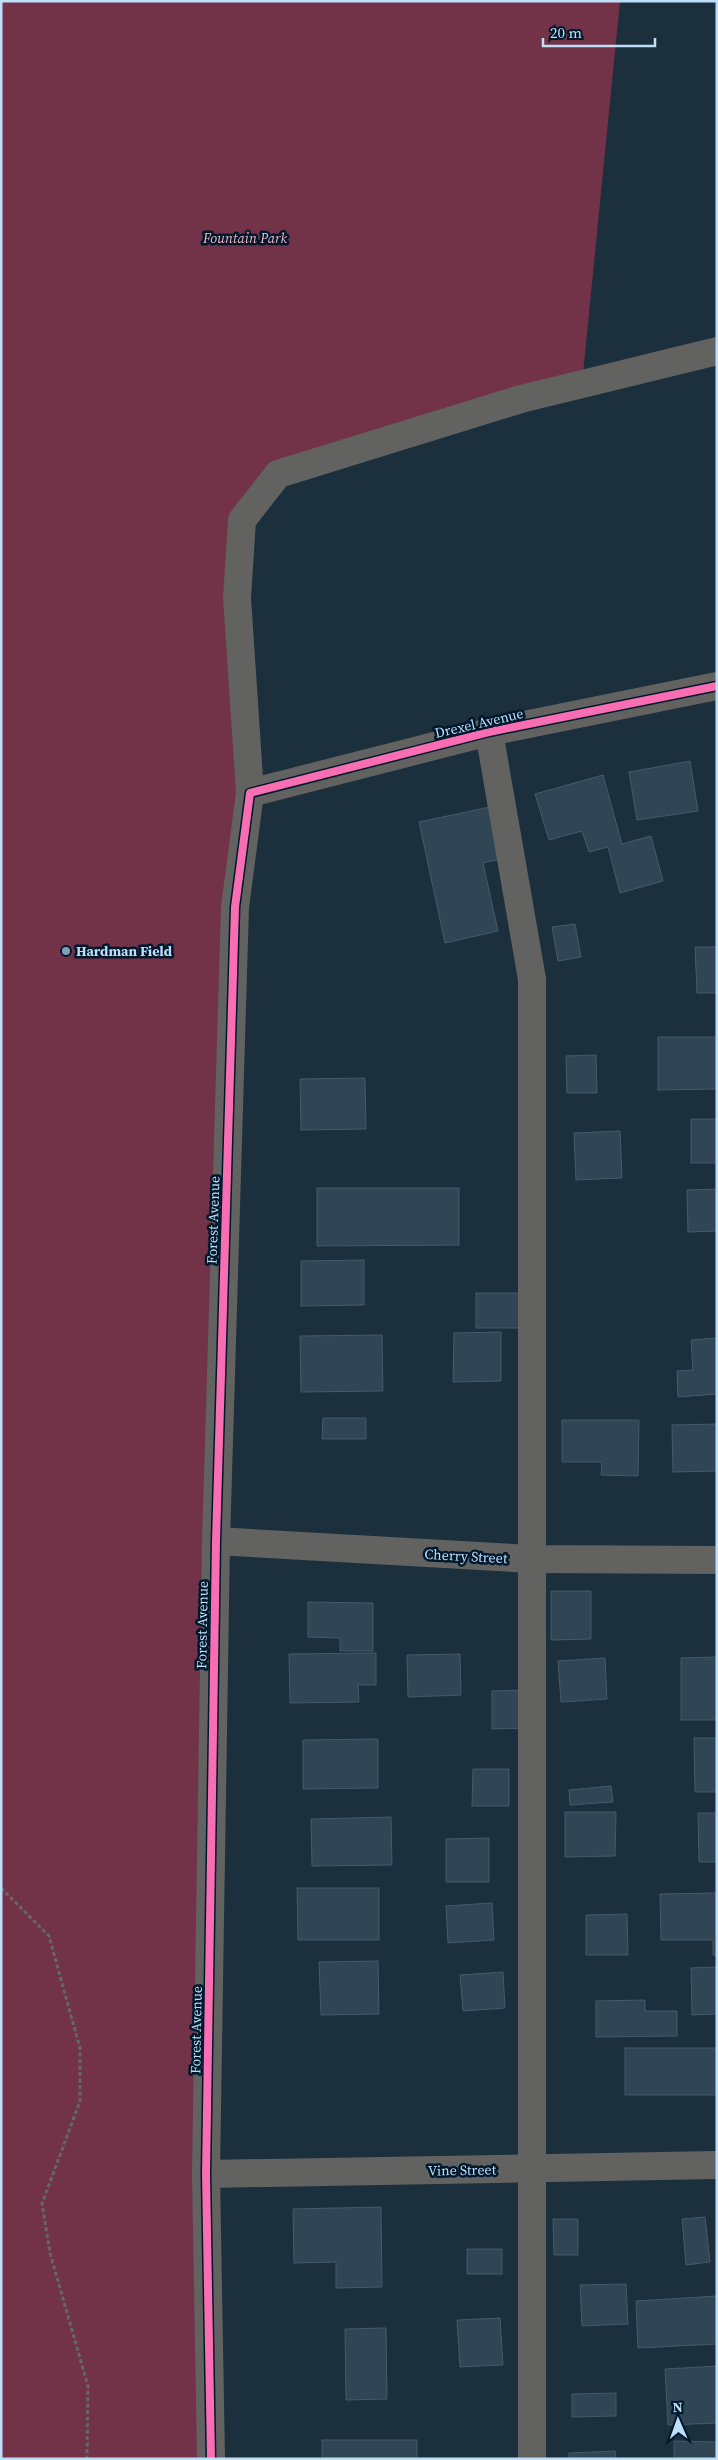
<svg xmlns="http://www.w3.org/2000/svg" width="718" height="2460" font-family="'Source Serif 4',serif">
	<rect width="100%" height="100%" fill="#1b2f3d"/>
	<polygon fill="#723248" points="1,1 620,1 582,384 278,474 242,520 250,793 235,907 211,2459 1,2459"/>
	<g fill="#304655" stroke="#455b6b">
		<polygon points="690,761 698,811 637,820 629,772"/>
		<polygon points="603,775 622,844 651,836 663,881 620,893 608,847 589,852 582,831 549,840 535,794"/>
		<polygon points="490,807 501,859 483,863 498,931 445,943 419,822"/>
		<polygon points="575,924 581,957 558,961 552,927"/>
		<polygon points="695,947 717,947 717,993 697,993"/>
		<polygon points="658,1037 717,1037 717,1089 658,1090"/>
		<polygon points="596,1055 597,1093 567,1093 566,1056"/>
		<polygon points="365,1078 366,1129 301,1130 300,1079"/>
		<rect x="691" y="1119" width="26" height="44"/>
		<polygon points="620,1131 622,1178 576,1180 574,1133"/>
		<polygon points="317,1188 459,1188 459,1245 317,1246"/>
		<polygon points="717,1189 717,1231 688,1232 687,1190"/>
		<polygon points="364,1260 364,1305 301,1306 301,1261"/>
		<rect x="476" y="1293" width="45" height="35"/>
		<polygon points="501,1332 501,1381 453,1382 454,1333"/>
		<polygon points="382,1335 383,1391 301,1392 300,1336"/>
		<polygon points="717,1338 717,1394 678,1397 677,1371 693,1370 691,1340"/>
		<polygon points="323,1418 366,1418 366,1439 322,1439"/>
		<polygon points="562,1420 639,1420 638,1476 601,1475 602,1462 562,1462"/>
		<polygon points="717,1424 717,1471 673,1472 672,1425"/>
		<polygon points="551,1591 591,1591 591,1639 551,1640"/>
		<polygon points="308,1602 373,1603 373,1651 340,1651 340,1638 308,1637"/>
		<polygon points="376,1653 376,1685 358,1685 359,1702 290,1703 289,1654"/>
		<polygon points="460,1654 461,1695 408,1697 407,1655"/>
		<polygon points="717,1657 717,1720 681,1720 681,1658"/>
		<polygon points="605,1658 607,1699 561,1702 558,1661"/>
		<polygon points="527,1690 528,1728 492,1729 492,1691"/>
		<polygon points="694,1738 717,1738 717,1792 695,1792"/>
		<polygon points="378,1739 378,1788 303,1789 303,1740"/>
		<polygon points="473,1769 509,1769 509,1806 472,1806"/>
		<polygon points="611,1786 613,1802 570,1805 569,1790"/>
		<polygon points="565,1812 616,1812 615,1856 565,1857"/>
		<polygon points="698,1813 717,1813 717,1862 699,1862"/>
		<polygon points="391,1817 392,1865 312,1866 311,1819"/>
		<polygon points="489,1838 489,1882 446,1882 446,1839"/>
		<polygon points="297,1888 379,1888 379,1940 298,1940"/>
		<polygon points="717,1893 717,1955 713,1955 713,1940 661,1940 660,1894"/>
		<polygon points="492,1903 494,1940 448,1943 446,1906"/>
		<polygon points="627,1914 628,1955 586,1955 586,1915"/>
		<polygon points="378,1961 379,2014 321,2015 319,1962"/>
		<polygon points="717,1967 717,2014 692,2015 691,1968"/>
		<polygon points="503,1972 505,2008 463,2011 460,1975"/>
		<polygon points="645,2000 645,2011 677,2011 677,2036 596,2037 596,2001"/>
		<rect x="625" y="2048" width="92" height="47"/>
		<polygon points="381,2207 382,2287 336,2288 336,2262 294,2263 293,2209"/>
		<polygon points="705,2217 710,2262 686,2265 682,2219"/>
		<polygon points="553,2219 578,2219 578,2255 554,2255"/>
		<rect x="467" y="2249" width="35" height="25"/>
		<polygon points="626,2284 628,2324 582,2326 580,2285"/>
		<polygon points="717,2296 717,2344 638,2348 636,2301"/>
		<polygon points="500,2318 503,2365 460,2367 457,2320"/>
		<polygon points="386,2328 387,2399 346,2400 345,2329"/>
		<polygon points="717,2366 717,2423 668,2425 665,2369"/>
		<polygon points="616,2393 616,2416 572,2417 572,2394"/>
		<rect x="322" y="2440" width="95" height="19"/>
		<polygon points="674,2441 717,2442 717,2459 674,2459"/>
		<polygon points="615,2451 616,2459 569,2459 569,2453"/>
	</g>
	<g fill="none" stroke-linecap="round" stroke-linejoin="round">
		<polyline stroke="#656768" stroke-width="3" stroke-dasharray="4 2.5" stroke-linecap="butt" points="1,1888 49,1936 80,2048 80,2101 42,2204 50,2253 88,2386 87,2459"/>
		<g stroke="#626261" stroke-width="28">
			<polyline points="489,732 532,979 532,2459"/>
			<polyline points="250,793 489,732 717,686"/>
			<polyline points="216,1541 531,1559 717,1560"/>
			<polyline points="206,2174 717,2165"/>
			<polyline points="211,2459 206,2174 216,1541 235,907 250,793 237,598 242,520 278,474 521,399 717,351"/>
		</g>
		<defs>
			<polyline id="cycleway" points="211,2459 206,2174 216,1541 235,907 250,793 489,732 717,686"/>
		</defs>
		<use href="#cycleway" stroke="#00182c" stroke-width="11"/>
		<use href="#cycleway" stroke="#f96db3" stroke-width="8"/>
	</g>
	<circle fill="#85a1b7" stroke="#00182c" stroke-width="2" cx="66" cy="951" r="5"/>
	<g text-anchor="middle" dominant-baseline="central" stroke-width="5" stroke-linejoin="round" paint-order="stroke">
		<g font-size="14" font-style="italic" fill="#f4b5c4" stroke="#00182c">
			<text x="245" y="238">Fountain Park</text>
		</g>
		<g font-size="14" fill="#bedef9" stroke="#00182c">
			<text transform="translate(479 723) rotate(-13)">Drexel Avenue</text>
			<text transform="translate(213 1220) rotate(-88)">Forest Avenue</text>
			<text transform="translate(466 1556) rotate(3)">Cherry Street</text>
			<text transform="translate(202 1625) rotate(-89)">Forest Avenue</text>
			<text transform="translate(196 2030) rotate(-89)">Forest Avenue</text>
			<text transform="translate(462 2170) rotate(-1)">Vine Street</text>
		</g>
		<g font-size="14" font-weight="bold" fill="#bedef9" stroke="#00182c" text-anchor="start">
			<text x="76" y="951">Hardman Field</text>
		</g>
	</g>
	<rect width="718" height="2460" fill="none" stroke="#bedef9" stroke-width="5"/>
	<g transform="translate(678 2420) rotate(358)" stroke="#00182c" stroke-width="4" paint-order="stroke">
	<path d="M0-4L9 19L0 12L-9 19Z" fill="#bedef9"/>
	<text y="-8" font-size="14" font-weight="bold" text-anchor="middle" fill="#bedef9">N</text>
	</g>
	<path d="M543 38v8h112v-8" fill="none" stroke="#bedef9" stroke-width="2.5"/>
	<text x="550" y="38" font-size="15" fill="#bedef9" stroke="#00182c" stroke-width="4" paint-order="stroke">20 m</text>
</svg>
